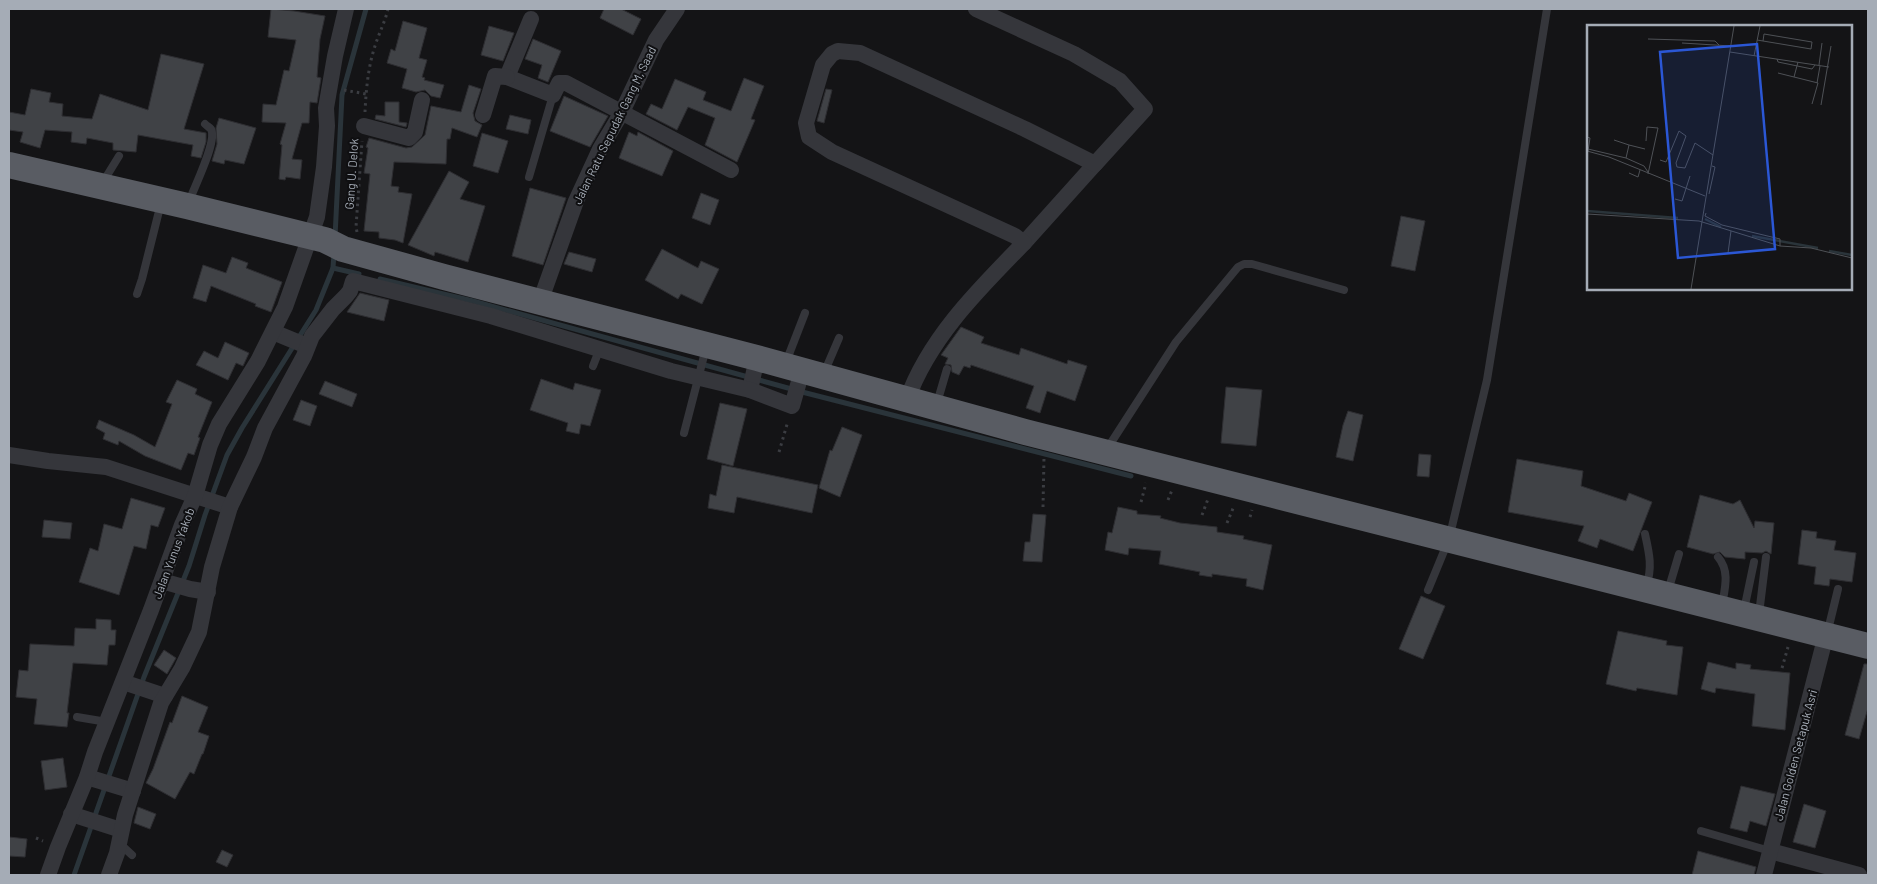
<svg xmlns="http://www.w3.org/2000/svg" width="1877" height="884" font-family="Barlow,sans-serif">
	<rect width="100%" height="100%" fill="#141416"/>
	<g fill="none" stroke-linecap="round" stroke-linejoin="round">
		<g stroke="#2a343a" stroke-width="5">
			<polyline points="335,237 342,95 366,9"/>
			<polyline points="333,268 359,274"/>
			<polyline points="380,279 473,301 806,393 1131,476"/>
			<polyline points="74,875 144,677 189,566 205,515 227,455 242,428 316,310 333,268 334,253"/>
		</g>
	</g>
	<g fill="#404246" stroke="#2e2e32">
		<polygon points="271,9 294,11 325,16 320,39 317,77 321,78 317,103 310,102 309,123 302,123 292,159 302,160 300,179 286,177 285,180 279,179 282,145 280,144 286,123 262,122 263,104 276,105 284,70 289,71 296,40 268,37"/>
		<polygon points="604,9 621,9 641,19 633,35 600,18"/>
		<polygon points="403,21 427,28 419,58 427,60 422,77 425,78 424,80 444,85 440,98 431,96 425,90 416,92 402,88 407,69 387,63 391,49 395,51"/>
		<polygon points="489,26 514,33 503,61 481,55"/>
		<polygon points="533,39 561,51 548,82 538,78 542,65 525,59"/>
		<polygon points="161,54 204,64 184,129 206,133 206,142 201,158 191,156 193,145 138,135 136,152 113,150 113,143 87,138 86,144 71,142 72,132 45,130 40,148 20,142 23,132 9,130 9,112 25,115 31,89 51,93 49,102 63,104 62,116 92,119 100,94 148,110"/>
		<polygon points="744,78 764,86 751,119 755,120 737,162 705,145 715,118 688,107 677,130 646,114 651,104 662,109 675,79 706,92 703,100 731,111"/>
		<polygon points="469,85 481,89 473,113 475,121 482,125 477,137 452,128 450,139 447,139 446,164 394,162 391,186 399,187 398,192 412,194 403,243 395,240 379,238 379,232 364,231 370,174 364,173 368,148 366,147 369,138 406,148 412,147 425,135 431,106 461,112"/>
		<polygon points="826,89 832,90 824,123 817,121"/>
		<polygon points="564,96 608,116 590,147 550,131"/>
		<polygon points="385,102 399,102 399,122 407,123 406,127 375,119 376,115 385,116"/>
		<polygon points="510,115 531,120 528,134 506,129"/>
		<polygon points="219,118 256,128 244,164 225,160 224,164 212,161 217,144 216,128"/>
		<polygon points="629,132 637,136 638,132 673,151 662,176 619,158"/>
		<polygon points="482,133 508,141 498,173 473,166"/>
		<polygon points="449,171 469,182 460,199 485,206 468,262 435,252 434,256 408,245"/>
		<polygon points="530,188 566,198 543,265 512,256"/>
		<polygon points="701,193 719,200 710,225 692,218"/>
		<polygon points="1401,216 1425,221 1415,271 1391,266"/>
		<polygon points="662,249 698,268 701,261 719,269 702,304 681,294 678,299 645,280"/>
		<polygon points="569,252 596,259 592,272 564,264"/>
		<polygon points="232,257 248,263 246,268 282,282 271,312 255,306 256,304 211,286 206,302 193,298 203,265 226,273"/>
		<polygon points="360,293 389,300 384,321 347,312"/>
		<polygon points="961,327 984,337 981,343 1019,355 1021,348 1067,364 1068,360 1087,366 1075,401 1047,391 1040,413 1026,408 1034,386 971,365 970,368 964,366 959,375 952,372 951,365 945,364 948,358 941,355"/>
		<polygon points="225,342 249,353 243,366 236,363 228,380 196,365 204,351 218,358"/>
		<polygon points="541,379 573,390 575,383 601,390 590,426 581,424 579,434 566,431 568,423 530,410"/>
		<polygon points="177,380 197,389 195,394 212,402 198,437 200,438 194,455 188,453 181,470 145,456 119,441 118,445 103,439 105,433 96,428 99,420 134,435 155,447 172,404 166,402"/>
		<polygon points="325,381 357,394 352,407 319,394"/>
		<polygon points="1226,387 1262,390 1256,446 1221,443"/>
		<polygon points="301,400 317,406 310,426 293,420"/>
		<polygon points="720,403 747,409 733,466 707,459"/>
		<polygon points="1348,411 1363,415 1353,461 1336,457 1343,425"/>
		<polygon points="842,427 862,435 840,497 819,488 830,450 832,451"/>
		<polygon points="1419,454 1431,455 1429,477 1417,476"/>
		<polygon points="1517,459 1583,471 1581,486 1626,501 1629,493 1652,502 1633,551 1600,539 1597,548 1578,541 1584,526 1508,512"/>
		<polygon points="722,465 818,485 812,513 737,497 734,513 708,508 710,494 716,496"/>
		<polygon points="1700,495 1733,504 1740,500 1754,528 1755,521 1774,523 1771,554 1766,551 1762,553 1745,552 1745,559 1725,557 1720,552 1713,554 1687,547"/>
		<polygon points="131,498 165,508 158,527 151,525 146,549 134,546 119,595 79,582 90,548 98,551 104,524 122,529"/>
		<polygon points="1118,507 1137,511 1137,514 1161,516 1160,518 1180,523 1217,527 1217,532 1244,536 1243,539 1272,545 1263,590 1246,586 1247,579 1212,574 1212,577 1199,575 1200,572 1159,564 1161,551 1129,548 1128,555 1105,550 1108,532 1112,533"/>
		<polygon points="1033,514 1046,515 1042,562 1023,561 1025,542 1030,542"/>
		<polygon points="44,520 72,523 70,539 42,537"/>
		<polygon points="1802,530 1817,532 1816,538 1836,541 1834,550 1856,553 1852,582 1830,579 1829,586 1814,584 1816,567 1798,564"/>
		<polygon points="1421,596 1445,606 1423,659 1399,649"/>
		<polygon points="96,619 111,620 111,630 116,630 115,645 109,645 107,665 73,663 67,713 69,713 67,727 34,724 37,699 16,697 19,670 28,671 30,644 74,646 75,628 96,629"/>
		<polygon points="1618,631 1667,641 1666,645 1683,647 1677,695 1637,688 1636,691 1606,684"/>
		<polygon points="164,650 176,658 167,674 154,665"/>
		<polygon points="1708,662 1736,669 1736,663 1751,665 1750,669 1790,673 1785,730 1752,726 1755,694 1716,688 1715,693 1701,689"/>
		<polygon points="1864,664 1868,664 1868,708 1859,739 1845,735"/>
		<polygon points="182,696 208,707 198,732 209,736 203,754 202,754 194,774 190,772 175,799 146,783 153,769 170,722 172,723"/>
		<polygon points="63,758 67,787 45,790 41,761"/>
		<polygon points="1741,786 1775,794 1766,826 1750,821 1747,832 1730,828"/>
		<polygon points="1804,804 1826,811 1815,848 1793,842"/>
		<polygon points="138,807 156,814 150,829 134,823"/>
		<polygon points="9,837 27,839 25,857 9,856"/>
		<polygon points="222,850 233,855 227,867 216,862"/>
		<polygon points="1698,851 1756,867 1754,875 1692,875"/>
	</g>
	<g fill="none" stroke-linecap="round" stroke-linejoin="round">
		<g stroke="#3b3d42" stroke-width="3" stroke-dasharray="2.5 4" stroke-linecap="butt">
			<polyline points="344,90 366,94"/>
			<path d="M365 112C366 91 368 67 375 46 379 33 385 22 388 9"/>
			<polyline points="357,232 356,227 362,141"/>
			<polyline points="779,452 788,421"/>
			<polyline points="1168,500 1172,490"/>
			<polyline points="1141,502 1146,483"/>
			<polyline points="1043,507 1044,457"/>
			<polyline points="1202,515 1208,499"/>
			<polyline points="1250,517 1252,510"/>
			<polyline points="1227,523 1234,506"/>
			<polyline points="1782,668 1788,647"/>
			<polyline points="36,838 43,841"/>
		</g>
		<g stroke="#35363b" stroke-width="8">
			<polyline points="529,177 553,95"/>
			<polyline points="103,182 119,156"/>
			<path d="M189 202C193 189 218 141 211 129 209 127 207 126 205 124"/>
			<polyline points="137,294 142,279 161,203"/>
			<polyline points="786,362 805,313"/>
			<polyline points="593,366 600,348"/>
			<polyline points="824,373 839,338"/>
			<polyline points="937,403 947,369"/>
			<polyline points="684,433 706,348"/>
			<polyline points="1107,449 1176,342 1238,267 1244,264 1252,264 1344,290"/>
			<path d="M1645 534C1649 552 1653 568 1646 586"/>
			<path d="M1718 557C1730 571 1725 588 1722 605"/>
			<polyline points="1428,590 1449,539 1487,380 1547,9"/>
			<polyline points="1668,591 1679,554"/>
			<polyline points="1744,610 1754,562"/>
			<polyline points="1759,614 1766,557"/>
			<polyline points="1828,630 1838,589"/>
			<polyline points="77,717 107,722"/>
			<polyline points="1701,831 1770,851"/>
			<polyline points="119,843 132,855"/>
		</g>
		<g stroke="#35363b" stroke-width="16">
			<polyline points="531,19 507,77 553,95 559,83 566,83 731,170"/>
			<polyline points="483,115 495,76 507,77"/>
			<polyline points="364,126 409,138 415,132 422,100"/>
			<polyline points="1024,243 1095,164"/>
			<polyline points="540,302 576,201 600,149 622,112 656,40 677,9"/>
			<polyline points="273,332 307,346"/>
			<polyline points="750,390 757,358"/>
			<path d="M907 400C929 338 979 289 1024 243L1015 236 832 152 809 137 806 123 823 65 832 54 838 51 860 53 1025 129 1095 164 1145 109 1120 81 1074 54 976 9"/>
			<polyline points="9,455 48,461 106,467 230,507"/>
			<polyline points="162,581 190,589 208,592"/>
			<polyline points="123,682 165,696"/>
			<polyline points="87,777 133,791"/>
			<polyline points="71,814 121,830"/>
			<polyline points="1770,851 1859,875"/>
			<polyline points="48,875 58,847 87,777 95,752 151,610 182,525 195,496 210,445 219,424 258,361 285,307 317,217 324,167 327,126 326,108 335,56 346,9"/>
			<polyline points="109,875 117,853 125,815 161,703 182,668 199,632 212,567 230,507 254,457 265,428 304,356 312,336 333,309 346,296 350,291 353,281 491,316 671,371 750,390 792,406 802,371"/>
			<polyline points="1764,875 1826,635"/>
		</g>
		<polyline stroke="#595c63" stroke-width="26" points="9,165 187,206 325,240 343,249 444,277 757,358 1025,432 1868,646"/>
	</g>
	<g text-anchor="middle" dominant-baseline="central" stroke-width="4" stroke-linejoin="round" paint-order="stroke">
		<g font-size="12" fill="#a5acb6" stroke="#0f0f11">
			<text transform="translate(614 125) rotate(-64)">Jalan Ratu Sepudak Gang M, Saad</text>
			<text transform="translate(351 174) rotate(-86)">Gang U. Delok</text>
			<text transform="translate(173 553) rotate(-69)">Jalan Yunus Yakob</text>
			<text transform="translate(1795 755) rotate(-75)">Jalan Golden Setapuk Asri</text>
		</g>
	</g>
	<g transform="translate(1587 25)">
		<rect width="265" height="265" fill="#141416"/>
		<path fill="none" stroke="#2a343a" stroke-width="2.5" d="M0 186 91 193M118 194 134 202M165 211 231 223M242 226 265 230"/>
		<path fill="none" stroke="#4e5156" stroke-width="1" d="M61 14 128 16 132 20M170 15 224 24 225 17 177 9 176 16M95 18 144 21M143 27 242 42M167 31 173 1M190 34 191 37 225 44 228 40M211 37 207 52 231 58 225 79M232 40 235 18M191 48 207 52M230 58 233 41M234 80 244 21M0 112 3 113 1 126M27 115 42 120 39 133 57 141 61 147M59 116 60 102 71 103 61 149M42 120 58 124M1 124 39 133M0 126 22 132 118 171M73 135 79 137 92 106 99 111 89 138 90 142 98 143 108 118 126 130M42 148 51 152 53 145M122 169 128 142 125 141M88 174 95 176 103 151M119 188 118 191 135 200 193 214V221M0 189 112 196 193 221 224 223 265 233M141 228 144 206M104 264 147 1"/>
		<path fill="#2b57d5" fill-opacity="0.15" stroke="#2b57d5" stroke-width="2.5" d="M170 19 188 224 91 233 73 27Z"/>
		<rect width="265" height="265" fill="none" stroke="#a5acb6" stroke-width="2.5"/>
	</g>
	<rect width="1877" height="884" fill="none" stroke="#a5acb6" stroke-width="20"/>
</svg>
